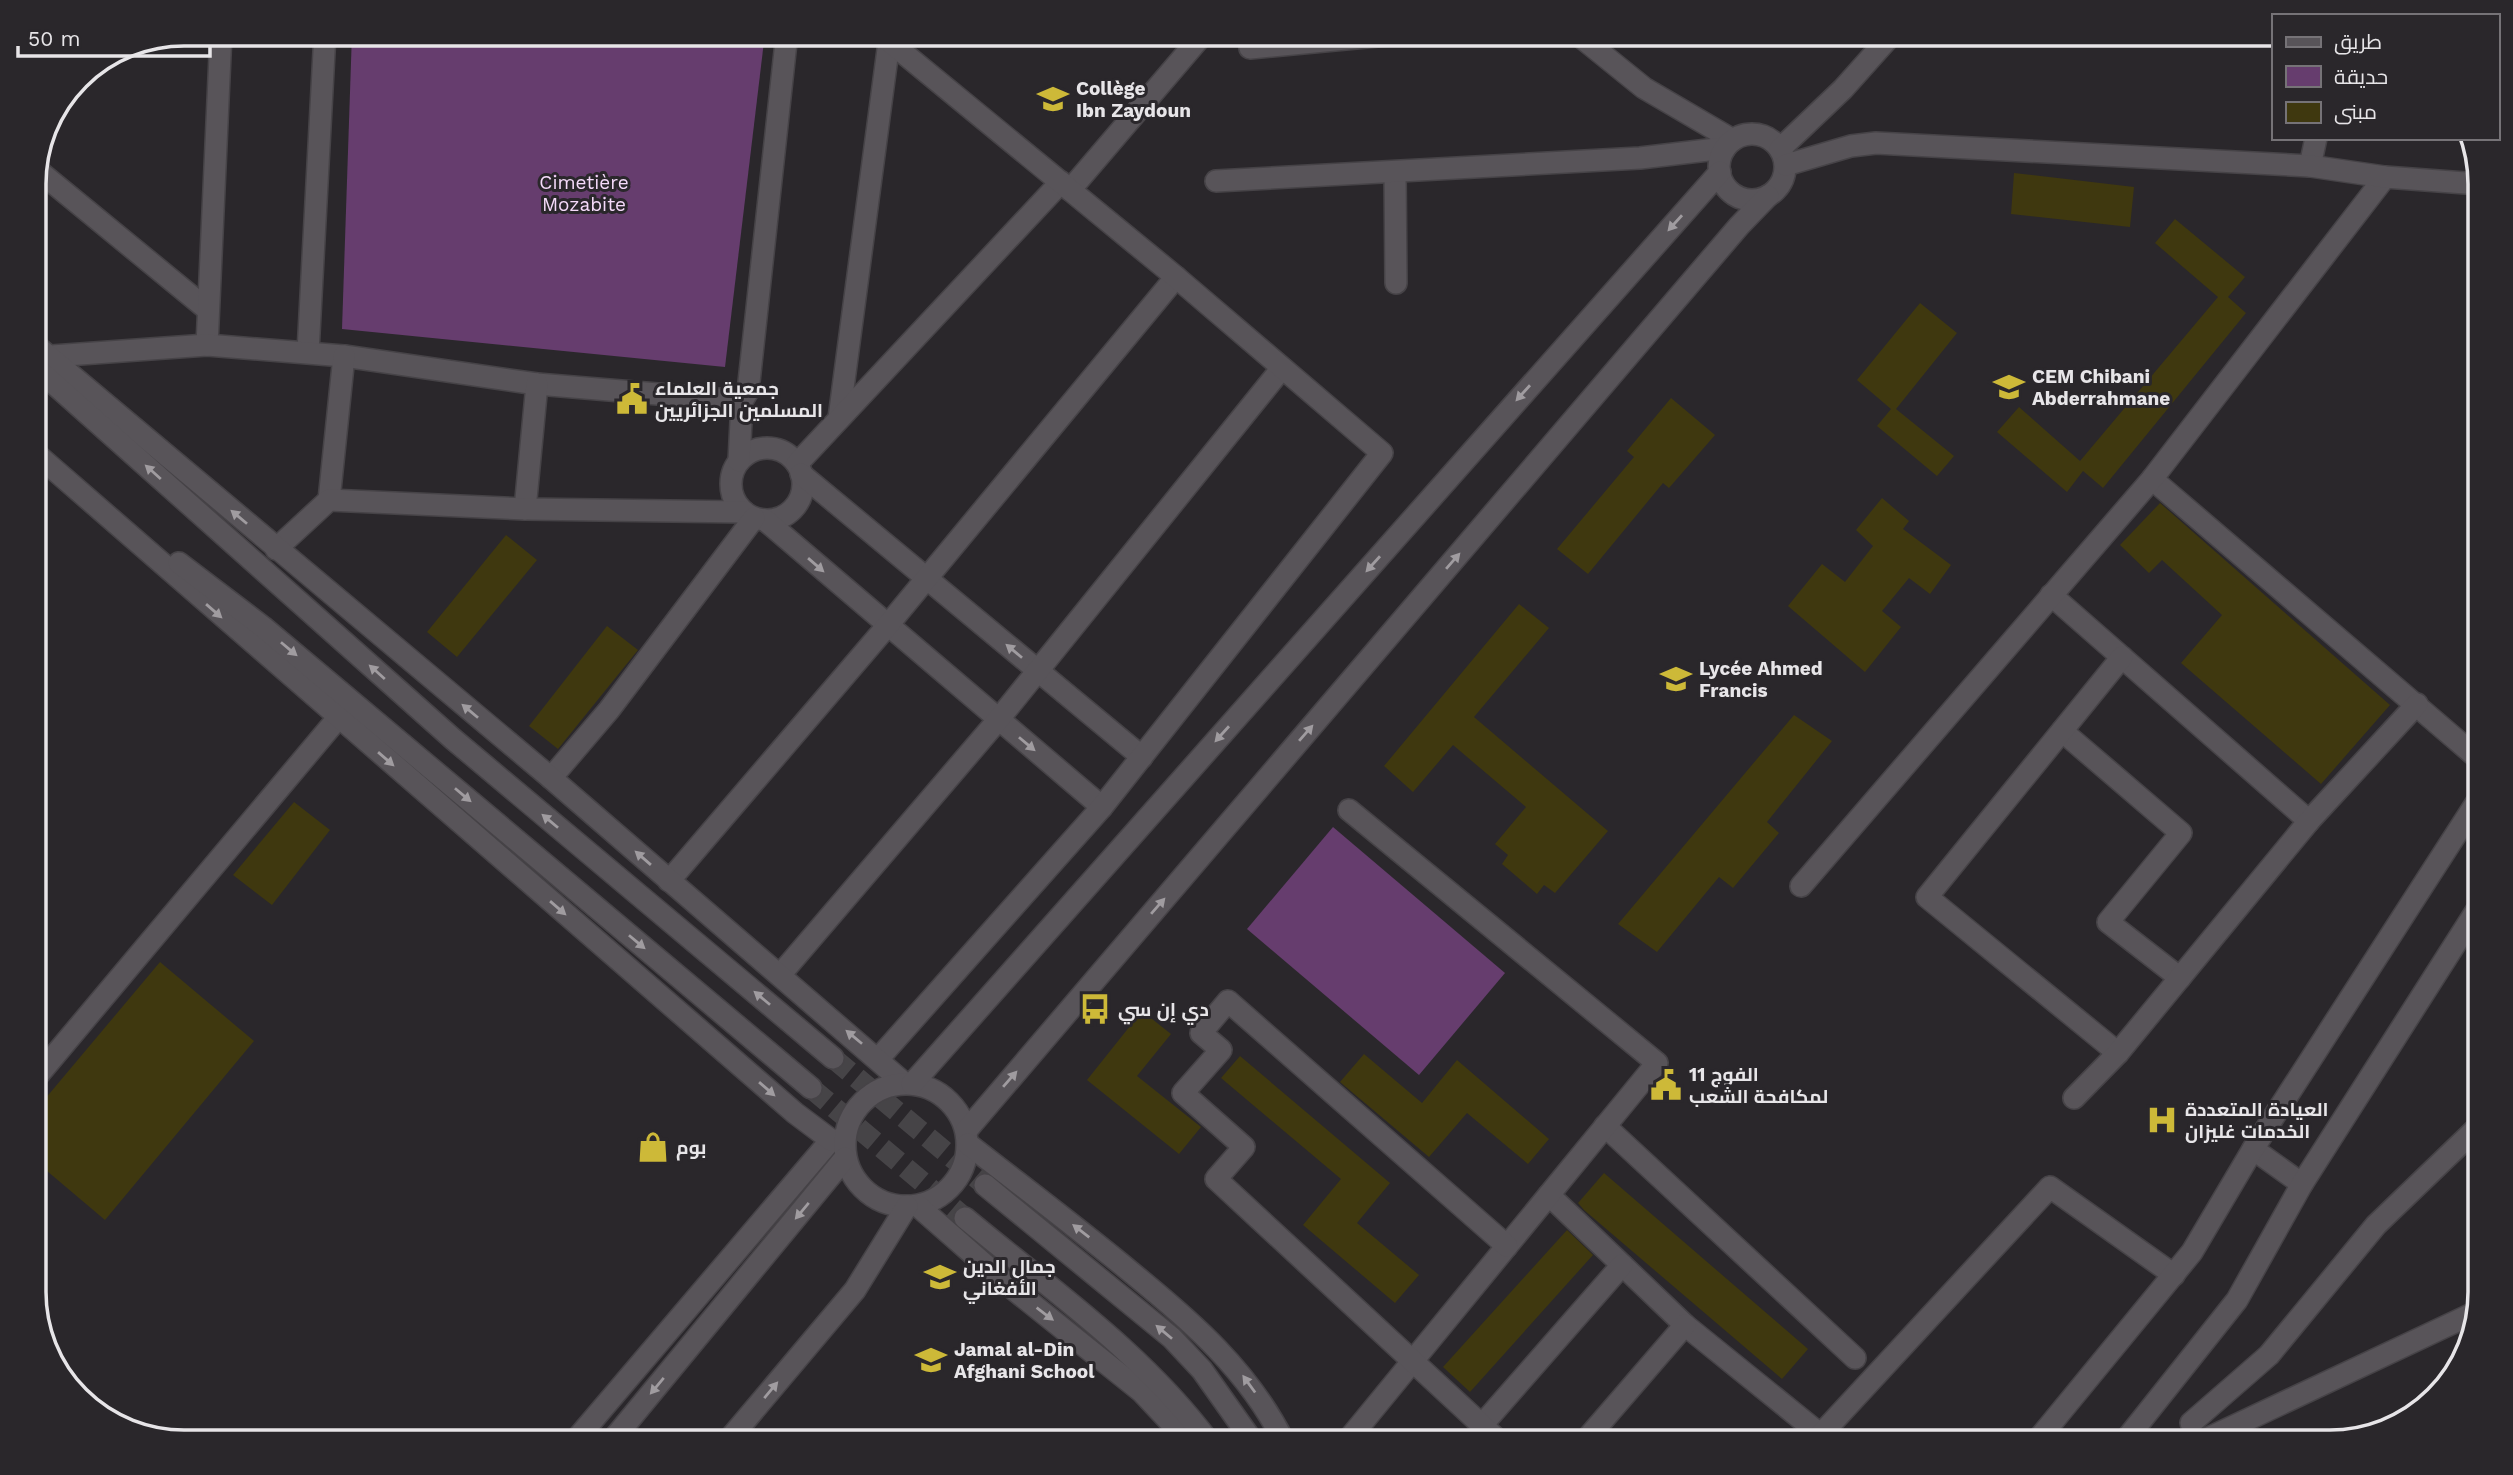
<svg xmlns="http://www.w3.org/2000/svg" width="2513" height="1475" font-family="'Work Sans',Cairo,sans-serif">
	<rect width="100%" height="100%" fill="#2a272b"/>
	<g fill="#663d6e">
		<polygon points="352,33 765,33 725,367 342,329"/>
		<polygon points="1333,827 1505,973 1419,1075 1247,929"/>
	</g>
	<g fill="#3f380f">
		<polygon points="2014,173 2134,187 2130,227 2011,214"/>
		<polygon points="2175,219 2245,277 2228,297 2246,313 2103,488 2083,471 2067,492 1997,432 2019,407 2080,461 2218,297 2155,243"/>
		<polygon points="1920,303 1957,333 1896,409 1954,456 1937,476 1877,426 1891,409 1857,380"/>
		<polygon points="1671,398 1715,435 1669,488 1663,483 1588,574 1557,549 1634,457 1627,451"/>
		<polygon points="1882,498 1909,521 1903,529 1951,565 1930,594 1909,578 1882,611 1901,627 1865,672 1788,606 1822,564 1845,582 1873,546 1856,530"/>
		<polygon points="2160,503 2390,705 2321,784 2181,663 2222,615 2162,560 2149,573 2120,545"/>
		<polygon points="506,535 537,560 457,657 427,632"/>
		<polygon points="1519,604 1549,628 1474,717 1608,831 1555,893 1544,885 1537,894 1502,864 1508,855 1495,844 1526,807 1453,745 1413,792 1384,766"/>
		<polygon points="607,626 638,650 558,749 529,726"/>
		<polygon points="1794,715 1832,741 1767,822 1779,833 1733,888 1719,877 1657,952 1618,924"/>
		<polygon points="294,802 330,830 272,905 233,875"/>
		<polygon points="160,962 254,1041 105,1220 34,1160 34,1112"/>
		<polygon points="1142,1011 1171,1034 1137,1076 1201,1127 1179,1154 1087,1080"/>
		<polygon points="1364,1054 1422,1103 1457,1060 1549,1139 1528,1164 1467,1113 1429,1157 1340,1082"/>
		<polygon points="1240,1056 1390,1183 1357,1223 1419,1275 1395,1303 1303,1225 1341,1179 1221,1078"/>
		<polygon points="1604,1173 1808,1349 1782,1379 1584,1210 1578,1203"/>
		<polygon points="1567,1230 1593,1255 1470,1392 1443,1367"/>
	</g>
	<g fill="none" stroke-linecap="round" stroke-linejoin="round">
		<g stroke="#464447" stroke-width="21" stroke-dasharray="21 10" stroke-linecap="butt">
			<polyline points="833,1058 985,1185"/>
			<polyline points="811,1088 965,1218"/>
		</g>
		<defs>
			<g id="street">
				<polyline points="1576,33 1644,88 1733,140"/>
				<polyline points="1250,48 1409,33"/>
				<polyline points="2310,166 2316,138"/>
				<polyline points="35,168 208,310"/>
				<polyline points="1395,172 1396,283"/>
				<polyline points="1216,181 1640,158 1725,148"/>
				<polyline points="1070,190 1204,33"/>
				<polyline points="207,345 221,33"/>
				<polyline points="308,352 325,33"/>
				<polyline points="38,357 207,345 344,356 537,384 742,401"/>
				<polyline points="839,418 889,42"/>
				<circle cx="767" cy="484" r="36"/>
				<polyline points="739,461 742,401 748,391 787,33"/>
				<polyline points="797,464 1061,182"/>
				<polyline points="801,474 1142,757"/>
				<polyline points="2152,479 2480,760"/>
				<polyline points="329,500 344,356"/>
				<polyline points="525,509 537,384"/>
				<polyline points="765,520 1102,807"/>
				<polyline points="276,549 329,500 525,509 744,512"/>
				<polyline points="2051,595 2309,821"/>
				<polyline points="2062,731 2181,833 2108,922 2180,978"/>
				<polyline points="551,778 609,710 754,518"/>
				<polyline points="669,881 888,625 1176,277"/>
				<polyline points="1801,886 2152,479 2385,177"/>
				<polyline points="780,975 998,720 1282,368"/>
				<polyline points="2118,1053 1927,897 2122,657"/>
				<polyline points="879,1058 1102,807 1382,453 1176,277 879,33"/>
				<polyline points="34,1080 338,718"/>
				<polyline points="2074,1098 2118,1053 2309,821 2417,704"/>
				<polyline points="1605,1126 1855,1358"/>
				<polyline points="2253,1149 2302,1184"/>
				<polyline points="1549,1195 1685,1325 1821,1435"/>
				<polyline points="2191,1423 2269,1355 2376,1225 2480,1125"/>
				<polyline points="1482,1425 1622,1265"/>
				<polyline points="1348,1440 1657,1063 1349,810"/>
				<polyline points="574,1442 831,1140"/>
				<polyline points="1500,1442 1216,1179 1244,1147 1183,1093 1221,1050 1201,1033 1228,1001 1507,1246"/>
				<polyline points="1584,1442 1685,1325"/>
				<polyline points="1814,1442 2050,1187 2174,1275"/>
				<polyline points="2036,1442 2192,1252 2253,1149 2480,797"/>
				<polyline points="2124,1442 2237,1300 2302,1184 2480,905"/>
				<polyline points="2200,1442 2474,1313"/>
			</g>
			<g id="secondary">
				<circle cx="1752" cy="167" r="33"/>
				<polyline points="1780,149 1843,89 1893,33"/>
				<polyline points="1786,165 1851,146 1876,143 2310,166 2385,177 2479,184"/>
				<polyline points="34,344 551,778 904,1083"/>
				<polyline points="34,366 453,739 833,1058"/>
				<polyline points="34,452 795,1113 831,1140 844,1140"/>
				<polyline points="179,563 263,627 811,1088"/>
				<circle cx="906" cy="1145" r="61"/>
				<polyline points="912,1084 1720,172"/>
				<polyline points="966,1131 1739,226 1768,196"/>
				<path d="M968 1144C1023 1187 1079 1229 1132 1273 1192 1322 1249 1371 1284 1442"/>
				<polyline points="985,1185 1172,1338 1202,1370 1253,1442"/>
				<polyline points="918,1206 1007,1284 1142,1392 1189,1442"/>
				<path d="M965 1218C1049 1288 1144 1354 1209 1442"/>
				<polyline points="611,1442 845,1158"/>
				<polyline points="727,1442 855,1290 907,1206"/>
			</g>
		</defs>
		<use href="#street" stroke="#464347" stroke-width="24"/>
		<use href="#secondary" stroke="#464347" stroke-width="24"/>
		<use href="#street" stroke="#585459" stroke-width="21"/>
		<use href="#secondary" stroke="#585459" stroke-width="21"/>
	</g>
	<defs><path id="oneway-solid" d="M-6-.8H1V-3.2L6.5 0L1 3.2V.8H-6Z" transform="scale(1.75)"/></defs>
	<g fill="#a09ca0">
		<use href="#oneway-solid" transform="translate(1675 223) rotate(132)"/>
		<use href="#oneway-solid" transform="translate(1523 393) rotate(132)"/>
		<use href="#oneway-solid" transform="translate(153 472) rotate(-138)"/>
		<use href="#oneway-solid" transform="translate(239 517) rotate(-140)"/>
		<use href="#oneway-solid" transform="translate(1453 561) rotate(-49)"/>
		<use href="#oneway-solid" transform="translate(1373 564) rotate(132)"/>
		<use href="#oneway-solid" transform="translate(816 565) rotate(41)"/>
		<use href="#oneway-solid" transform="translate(214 611) rotate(41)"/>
		<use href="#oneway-solid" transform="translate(289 649) rotate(40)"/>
		<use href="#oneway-solid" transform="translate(1014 651) rotate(-140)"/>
		<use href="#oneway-solid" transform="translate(377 672) rotate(-138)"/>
		<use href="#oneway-solid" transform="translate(470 711) rotate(-140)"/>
		<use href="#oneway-solid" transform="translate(1306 733) rotate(-49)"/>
		<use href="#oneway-solid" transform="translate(1222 734) rotate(132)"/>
		<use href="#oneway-solid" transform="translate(1027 744) rotate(40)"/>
		<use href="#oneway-solid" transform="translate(386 759) rotate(41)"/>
		<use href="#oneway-solid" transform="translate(463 795) rotate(40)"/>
		<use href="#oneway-solid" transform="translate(550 821) rotate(-140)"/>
		<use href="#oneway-solid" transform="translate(643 858) rotate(-139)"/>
		<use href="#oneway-solid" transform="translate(1158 906) rotate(-49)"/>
		<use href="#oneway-solid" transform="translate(558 908) rotate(41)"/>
		<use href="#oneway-solid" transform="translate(637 942) rotate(40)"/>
		<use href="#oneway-solid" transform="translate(762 998) rotate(-140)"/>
		<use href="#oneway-solid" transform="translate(854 1037) rotate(-140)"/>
		<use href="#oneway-solid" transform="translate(1010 1079) rotate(-49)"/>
		<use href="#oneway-solid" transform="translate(767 1089) rotate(41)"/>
		<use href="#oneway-solid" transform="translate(802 1211) rotate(130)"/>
		<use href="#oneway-solid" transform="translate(1081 1231) rotate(-142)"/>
		<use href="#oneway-solid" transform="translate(1045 1314) rotate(37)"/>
		<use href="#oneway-solid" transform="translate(1164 1332) rotate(-140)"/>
		<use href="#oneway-solid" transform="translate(1249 1384) rotate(-126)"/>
		<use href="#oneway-solid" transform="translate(657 1386) rotate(130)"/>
		<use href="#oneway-solid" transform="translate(771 1390) rotate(-50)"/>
	</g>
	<defs>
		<symbol id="school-bare" viewBox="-9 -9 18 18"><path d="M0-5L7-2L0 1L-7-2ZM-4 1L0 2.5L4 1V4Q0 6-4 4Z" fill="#cdb938" stroke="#2a272b" stroke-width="2.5" paint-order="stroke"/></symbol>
		<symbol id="civic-bare" viewBox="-9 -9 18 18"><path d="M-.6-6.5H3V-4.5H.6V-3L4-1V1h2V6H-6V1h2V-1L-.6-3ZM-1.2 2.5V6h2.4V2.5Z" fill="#cdb938" stroke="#2a272b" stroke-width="2.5" paint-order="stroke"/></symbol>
		<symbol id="bus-bare" viewBox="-9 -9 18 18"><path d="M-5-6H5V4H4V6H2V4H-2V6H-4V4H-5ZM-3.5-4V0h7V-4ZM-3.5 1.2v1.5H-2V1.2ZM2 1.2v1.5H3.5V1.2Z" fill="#cdb938" stroke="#2a272b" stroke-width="2.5" paint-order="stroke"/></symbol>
		<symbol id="hospital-bare" viewBox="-9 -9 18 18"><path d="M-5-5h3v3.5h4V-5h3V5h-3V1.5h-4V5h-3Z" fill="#cdb938" stroke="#2a272b" stroke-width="2.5" paint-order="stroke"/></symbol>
		<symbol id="shop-bare" viewBox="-9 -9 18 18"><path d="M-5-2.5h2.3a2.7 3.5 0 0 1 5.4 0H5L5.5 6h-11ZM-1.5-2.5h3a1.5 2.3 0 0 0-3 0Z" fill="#cdb938" stroke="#2a272b" stroke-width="2.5" paint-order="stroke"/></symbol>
	</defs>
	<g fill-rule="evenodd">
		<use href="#school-bare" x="1031" y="77" width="44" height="44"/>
		<use href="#school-bare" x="1987" y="365" width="44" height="44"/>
		<use href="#civic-bare" x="610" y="377" width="44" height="44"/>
		<use href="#school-bare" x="1654" y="657" width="44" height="44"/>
		<use href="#bus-bare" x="1073" y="987" width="44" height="44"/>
		<use href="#civic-bare" x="1644" y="1063" width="44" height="44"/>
		<use href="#hospital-bare" x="2140" y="1098" width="44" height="44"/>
		<use href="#shop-bare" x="631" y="1125" width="44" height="44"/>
		<use href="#school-bare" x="918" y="1255" width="44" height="44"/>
		<use href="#school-bare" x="909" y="1338" width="44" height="44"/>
	</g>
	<g text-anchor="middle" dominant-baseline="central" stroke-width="6" stroke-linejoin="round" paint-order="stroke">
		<g font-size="19" font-weight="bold" fill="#e7e5e8" stroke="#2a272b" text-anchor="start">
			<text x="1076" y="88">Collège<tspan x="1076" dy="22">Ibn Zaydoun</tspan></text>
			<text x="2032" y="376">CEM Chibani<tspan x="2032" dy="22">Abderrahmane</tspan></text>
			<text x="655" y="388">جمعية العلماء<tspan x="655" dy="22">المسلمين الجزائريين</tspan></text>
			<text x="1699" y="668">Lycée Ahmed<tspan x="1699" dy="22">Francis</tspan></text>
			<text x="1118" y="1009">دي إن سي</text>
			<text x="1689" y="1074">الفوج 11<tspan x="1689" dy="22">لمكافحة الشعب</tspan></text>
			<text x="2185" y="1109">العيادة المتعددة<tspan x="2185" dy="22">الخدمات غليزان</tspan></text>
			<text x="676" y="1147">بوم</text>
			<text x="963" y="1266">جمال الدين<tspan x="963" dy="22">الأفغاني</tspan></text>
			<text x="954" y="1349">Jamal al-Din<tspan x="954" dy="22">Afghani School</tspan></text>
		</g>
		<g font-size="19" fill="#f5dafa" stroke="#2a272b">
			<text x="584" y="182">Cimetière<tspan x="584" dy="22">Mozabite</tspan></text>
		</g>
	</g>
	<path d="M0 0H2513V1475H0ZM184 46H2330A138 138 0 0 1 2468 184V1292A138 138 0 0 1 2330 1430H184A138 138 0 0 1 46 1292V184A138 138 0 0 1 184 46Z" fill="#2a272b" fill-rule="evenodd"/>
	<path fill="none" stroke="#e7e5e8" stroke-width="3.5" d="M184 46H2330A138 138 0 0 1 2468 184V1292A138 138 0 0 1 2330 1430H184A138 138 0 0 1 46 1292V184A138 138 0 0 1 184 46Z"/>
	<rect x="2272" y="14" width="228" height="126" fill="#2a272b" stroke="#767377" stroke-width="2"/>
	<rect x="2286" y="37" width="35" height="10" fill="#585459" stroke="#767377" stroke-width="2"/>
	<text x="2334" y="49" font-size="21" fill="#e7e5e8">طريق</text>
	<rect x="2286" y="66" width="35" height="21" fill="#663d6e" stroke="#767377" stroke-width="2"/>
	<text x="2334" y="84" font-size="21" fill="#e7e5e8">حديقة</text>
	<rect x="2286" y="102" width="35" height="21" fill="#3f380f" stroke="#767377" stroke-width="2"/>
	<text x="2334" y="119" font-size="21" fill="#e7e5e8">مبنى</text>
	<path d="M18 46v10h192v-10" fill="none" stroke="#e7e5e8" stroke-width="3.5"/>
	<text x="28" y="46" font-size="21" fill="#e7e5e8" stroke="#2a272b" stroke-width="5" paint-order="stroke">50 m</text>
</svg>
